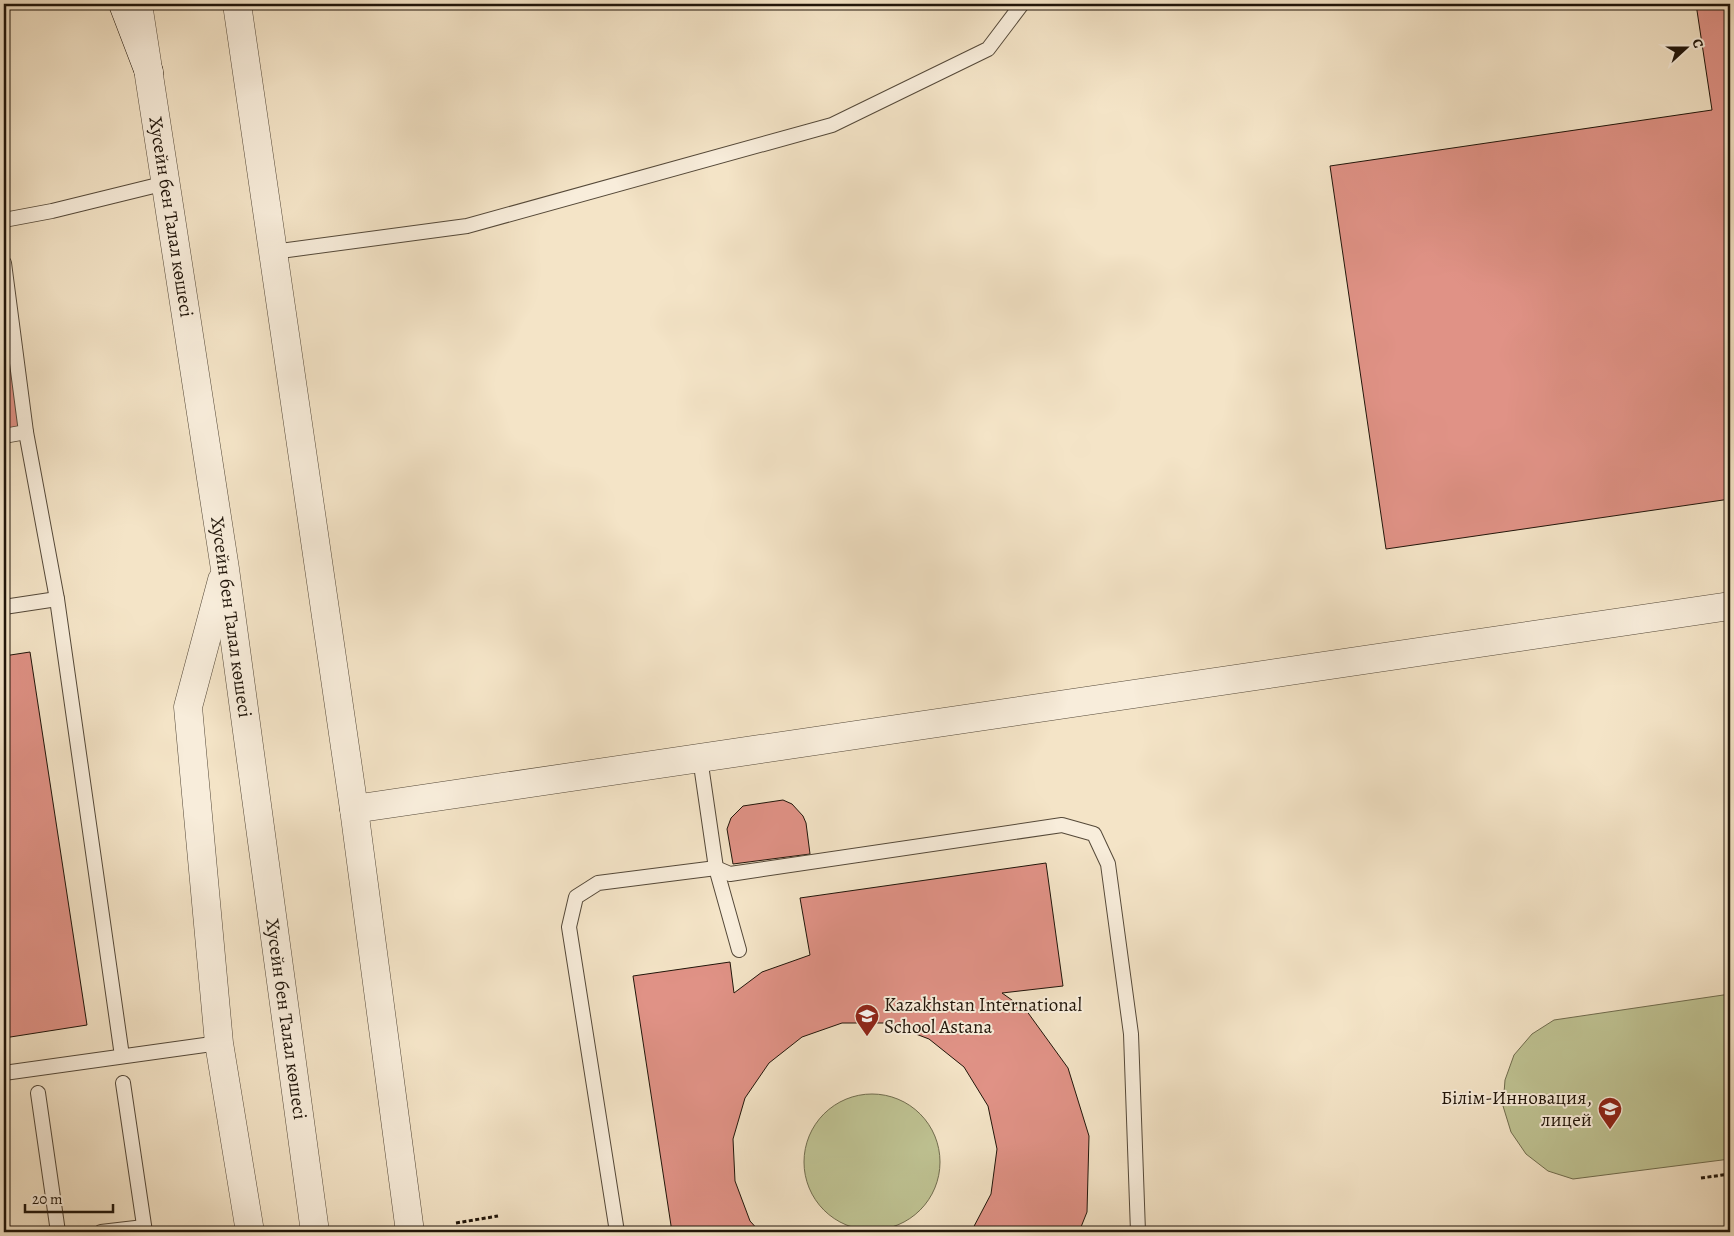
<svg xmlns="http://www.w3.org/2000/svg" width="1734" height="1236" font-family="Alegreya,serif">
	<rect width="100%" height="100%" fill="#f4e4c7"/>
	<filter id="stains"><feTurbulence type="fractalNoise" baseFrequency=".004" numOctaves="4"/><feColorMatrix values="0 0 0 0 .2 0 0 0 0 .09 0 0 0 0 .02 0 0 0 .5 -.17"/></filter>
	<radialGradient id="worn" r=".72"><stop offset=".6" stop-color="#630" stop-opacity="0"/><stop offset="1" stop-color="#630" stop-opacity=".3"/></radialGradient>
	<g fill="#bfc393" stroke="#706c4e">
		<polygon points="1730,994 1730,1159 1573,1179 1548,1171 1526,1154 1511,1132 1503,1106 1505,1080 1514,1055 1532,1034 1554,1020"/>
		<circle cx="872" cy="1162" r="68"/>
	</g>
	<g fill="#e09286" stroke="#20150a">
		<polygon points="1696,4 1730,4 1730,499 1386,549 1330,166 1712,110"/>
		<polygon points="4,293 22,430 4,432"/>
		<polygon points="30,652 87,1025 4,1038 4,656"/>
		<polygon points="783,800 792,804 803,816 806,823 810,854 733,864 727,829 731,818 743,806"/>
		<polygon points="1046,863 1063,986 1002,993 1026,1010 1068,1068 1089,1136 1087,1212 1079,1232 971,1232 991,1194 997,1149 988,1106 964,1067 929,1039 887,1023 842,1023 802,1037 769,1063 745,1098 733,1139 735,1181 750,1221 760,1232 672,1232 633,976 730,962 734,993 762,972 810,955 800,898"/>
	</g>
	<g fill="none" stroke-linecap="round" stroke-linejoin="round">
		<defs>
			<g id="service">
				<polyline points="4,220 52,211 166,183"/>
				<polyline points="273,252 467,226 832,125 988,49 1022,4"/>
				<polyline points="4,263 26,432 4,436"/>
				<polyline points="26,432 57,599 122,1056"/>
				<polyline points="4,607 57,599"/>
				<polyline points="700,758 716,868 739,950"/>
				<polyline points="4,1073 219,1043"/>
				<polyline points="123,1083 145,1232"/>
				<polyline points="38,1093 58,1232"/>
				<polyline points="101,1232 144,1227"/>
				<polyline points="617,1232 569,927 576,897 598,883 716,868 730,874 1062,825 1094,834 1108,864 1131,1034 1138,1232"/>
			</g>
			<polyline id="minor" points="354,809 1730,606"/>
			<g id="tertiary">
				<polyline points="138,4 225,569 315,1232"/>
				<polyline points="237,4 354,809 410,1232"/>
				<polyline points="222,580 188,707 219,1043 250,1232"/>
			</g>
			<polyline id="secondary" points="123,4 149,72"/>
		</defs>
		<use href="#service" stroke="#554939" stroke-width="16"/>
		<use href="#minor" stroke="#554939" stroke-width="29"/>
		<use href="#tertiary" stroke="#554939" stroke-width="29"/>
		<use href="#secondary" stroke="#20150a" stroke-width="29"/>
		<g stroke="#20150a" stroke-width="3" stroke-dasharray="4 2.5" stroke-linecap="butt">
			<polyline points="1701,1178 1730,1174"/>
			<polyline points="456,1223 498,1216"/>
		</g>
		<use href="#service" stroke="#f8eddb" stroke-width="14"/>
		<use href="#minor" stroke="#f8eddb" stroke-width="28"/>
		<use href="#tertiary" stroke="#f8eddb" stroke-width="28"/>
		<use href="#secondary" stroke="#f8eddb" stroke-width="28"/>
	</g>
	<defs>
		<symbol id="school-pin" viewBox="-11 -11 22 30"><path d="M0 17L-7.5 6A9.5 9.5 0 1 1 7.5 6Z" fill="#8f2418" stroke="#f8eddb"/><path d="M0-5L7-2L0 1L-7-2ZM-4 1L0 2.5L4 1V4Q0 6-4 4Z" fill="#fff"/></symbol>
	</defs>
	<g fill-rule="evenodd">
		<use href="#school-pin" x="853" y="1002" width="28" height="38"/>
		<use href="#school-pin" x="1596" y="1095" width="28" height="38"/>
	</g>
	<g text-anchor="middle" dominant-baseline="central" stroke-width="4" stroke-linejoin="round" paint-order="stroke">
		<g font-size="19" fill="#20150a" stroke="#f8eddb">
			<text transform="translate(171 217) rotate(81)">Хусейн бен Талал көшесі</text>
			<text transform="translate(231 617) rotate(82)">Хусейн бен Талал көшесі</text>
			<text transform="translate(286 1019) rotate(82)">Хусейн бен Талал көшесі</text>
		</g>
		<g font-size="19" fill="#20150a" stroke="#f8eddb" text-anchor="start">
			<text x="884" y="1005">Kazakhstan International<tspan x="884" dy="22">School Astana</tspan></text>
			<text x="1592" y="1098" text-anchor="end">Білім-Инновация,<tspan x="1592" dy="22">лицей</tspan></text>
		</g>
	</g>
	<rect width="1734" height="1236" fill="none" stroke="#f4e4c7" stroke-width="20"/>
	<rect x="5" y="5" width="1724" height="1226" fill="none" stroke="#20150a" stroke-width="2.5"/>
	<rect x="10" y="10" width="1714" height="1216" fill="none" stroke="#20150a"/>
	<g transform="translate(1686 48) rotate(69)" stroke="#f8eddb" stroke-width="4" paint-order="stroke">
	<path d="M0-4L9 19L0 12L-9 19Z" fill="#20150a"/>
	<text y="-8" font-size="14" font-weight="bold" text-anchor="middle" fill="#20150a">С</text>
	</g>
	<path d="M25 1204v8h88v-8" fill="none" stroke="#20150a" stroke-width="2.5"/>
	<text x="32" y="1204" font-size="15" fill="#20150a" stroke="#f8eddb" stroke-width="4" paint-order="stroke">20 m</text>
	<rect width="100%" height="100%" filter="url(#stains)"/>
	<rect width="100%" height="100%" fill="url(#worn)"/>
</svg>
